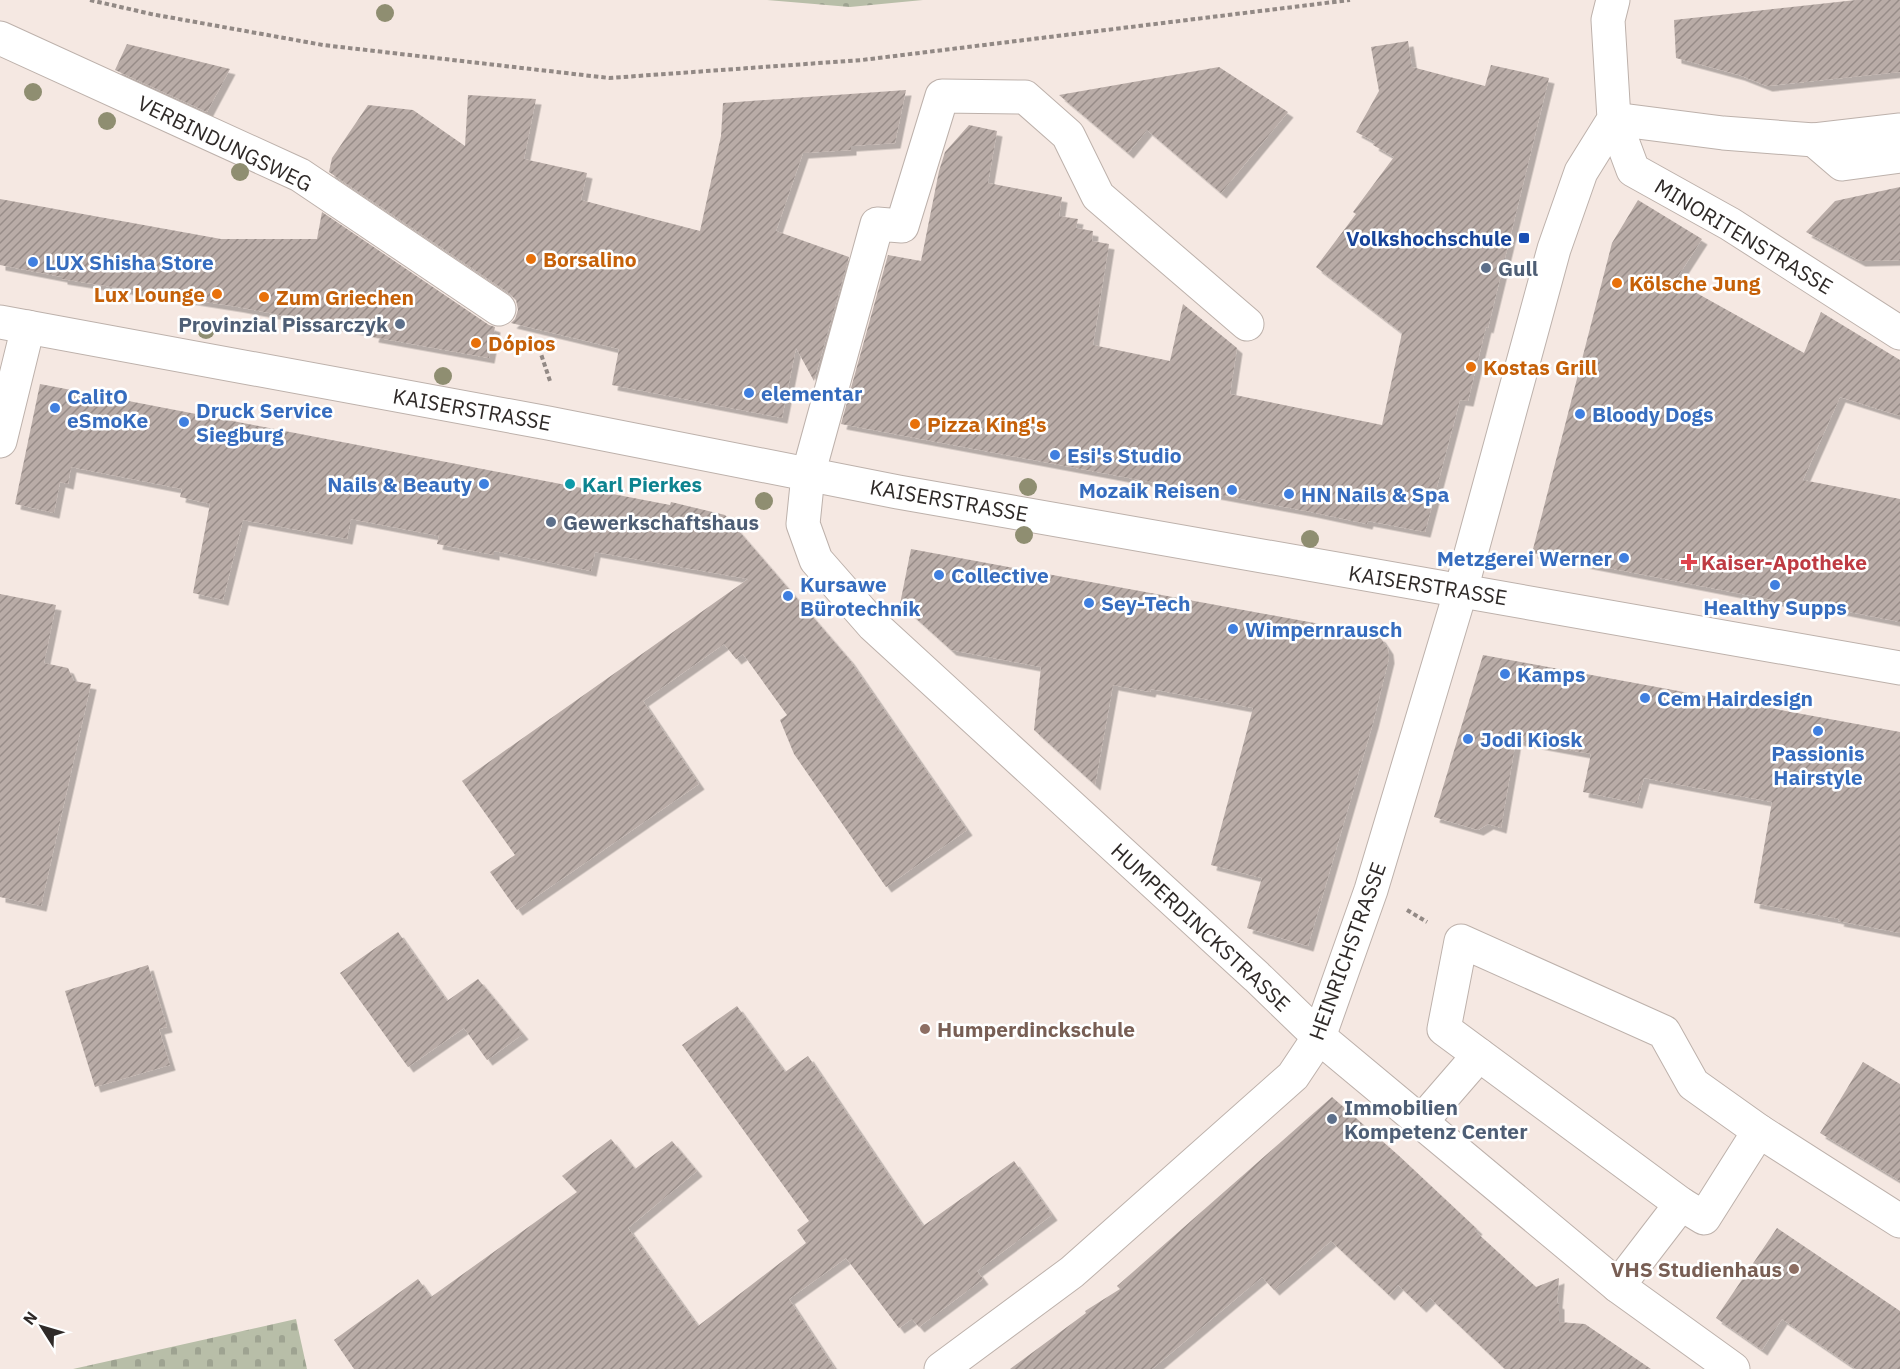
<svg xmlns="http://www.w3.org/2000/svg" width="1900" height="1369" font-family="'IBM Plex Sans',sans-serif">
	<defs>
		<pattern id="cemetery-stones" width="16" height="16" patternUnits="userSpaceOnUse" patternTransform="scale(1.5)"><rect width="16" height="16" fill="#b8bea8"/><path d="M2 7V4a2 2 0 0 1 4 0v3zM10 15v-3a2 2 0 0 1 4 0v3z" fill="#9ea391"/></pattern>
		<pattern id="building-hatch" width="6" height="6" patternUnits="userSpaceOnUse" patternTransform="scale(1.5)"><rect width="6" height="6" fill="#b9aca7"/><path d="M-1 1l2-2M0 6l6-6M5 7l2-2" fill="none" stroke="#978c88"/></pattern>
		<filter id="shadow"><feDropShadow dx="5.5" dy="5.5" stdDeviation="0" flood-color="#0004"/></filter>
	</defs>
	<rect width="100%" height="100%" fill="#f5e8e2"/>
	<g fill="url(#cemetery-stones)">
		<polygon points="767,0 923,0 850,7"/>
		<polygon points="296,1319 307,1369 73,1369"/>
	</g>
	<g fill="url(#building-hatch)" filter="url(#shadow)">
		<polygon points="1856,0 1900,0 1900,72 1767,86 1739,75 1676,58 1674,20"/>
		<polygon points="1408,41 1412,67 1450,77 1485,86 1491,65 1549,78 1488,328 1486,327 1468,401 1460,400 1425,532 1368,521 1367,524 1311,512 841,424 888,255 921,261 939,171 945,152 969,125 997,131 988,183 1062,197 1059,216 1078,219 1076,228 1093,231 1092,241 1109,244 1093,345 1170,361 1183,304 1237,348 1230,394 1382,425 1402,333 1316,267 1356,214 1353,212 1394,157 1373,145 1375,142 1356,132 1379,91 1371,47"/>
		<polygon points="127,44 230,69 207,112 115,70"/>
		<polygon points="1219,67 1288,112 1221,193 1147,130 1128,153 1059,95"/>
		<polygon points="906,90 895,143 851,146 851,150 803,153 776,231 849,257 814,381 796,348 782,418 612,385 619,349 511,323 515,319 518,310 516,300 509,293 329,172 332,158 368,105 413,110 465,146 468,95 536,99 524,159 587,173 581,200 700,231 721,136 723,103"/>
		<polygon points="1900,187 1900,260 1860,261 1806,232 1835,201"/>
		<polygon points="0,199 221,239 317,239 322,212 489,325 495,327 489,358 373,337 374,333 238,307 62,279 62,277 0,265"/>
		<polygon points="1638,200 1702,239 1675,281 1804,353 1821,312 1900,360 1900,416 1840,397 1803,480 1900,499 1900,622 1830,608 1829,611 1532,553 1612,243"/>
		<polygon points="40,384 670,505 671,502 725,515 849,659 967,830 886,887 794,754 780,720 787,715 743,654 736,659 724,644 643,701 699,784 517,910 490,872 515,855 462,781 748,579 595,552 591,571 494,551 494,555 437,544 439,536 351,519 347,539 243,520 223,600 193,593 210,504 180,497 182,489 71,467 68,484 60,482 54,513 15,504"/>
		<polygon points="911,549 1374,634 1380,637 1388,649 1389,658 1373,723 1308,946 1247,928 1262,878 1211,865 1253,708 1151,689 1150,692 1113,685 1095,785 1034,730 1041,667 951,650 900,604"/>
		<polygon points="0,594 56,605 44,663 68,668 74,681 91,684 41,906 0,897"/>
		<polygon points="1483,655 1900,732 1900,933 1838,921 1839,919 1754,903 1772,802 1644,778 1637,803 1583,792 1591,754 1516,740 1501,828 1488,824 1478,830 1434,817"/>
		<polygon points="398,932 447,1001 478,979 523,1034 487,1060 464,1028 408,1067 340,973"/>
		<polygon points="148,965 167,1027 159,1029 170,1065 95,1087 65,991"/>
		<polygon points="737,1006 785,1072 808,1056 923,1226 1014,1161 1052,1215 977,1271 983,1279 919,1327 912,1319 899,1328 846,1258 789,1299 835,1369 354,1369 334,1340 418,1279 431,1297 577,1192 562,1176 611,1139 635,1169 672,1141 697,1171 628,1228 698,1326 806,1243 797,1230 809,1221 682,1045"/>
		<polygon points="1863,1062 1900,1084 1900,1181 1820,1133"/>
		<polygon points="1332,1097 1398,1155 1477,1229 1475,1231 1536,1287 1559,1278 1557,1303 1559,1304 1559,1322 1585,1324 1651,1369 1505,1369 1430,1298 1421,1307 1398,1285 1389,1295 1331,1241 1274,1290 1262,1277 1152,1369 1010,1369 1086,1313 1085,1311 1120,1289 1117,1286"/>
		<polygon points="1777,1228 1900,1311 1900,1369 1856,1369 1782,1319 1762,1350 1716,1318"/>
	</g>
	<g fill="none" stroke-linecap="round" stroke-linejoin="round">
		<defs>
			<g id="minor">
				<polyline points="0,38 300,175 499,309"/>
				<polyline points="1900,130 1814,140 1723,133 1614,119 1633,170 1730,224 1900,333"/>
				<polyline points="1814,140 1842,164 1900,156"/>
				<polyline points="0,322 548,423 898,492 1900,668"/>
				<polyline points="1247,324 1098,196 1068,135 1025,97 942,96 902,226 877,224 808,475 803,524 816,560 873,625 1257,977 1319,1037 1618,1286 1733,1369"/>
				<polyline points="0,441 28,327"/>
				<polygon points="1461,941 1664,1032 1693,1084 1759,1131 1704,1218 1681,1204 1444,1029"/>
				<polyline points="1421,1122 1479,1055"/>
				<polyline points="1759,1131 1900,1221"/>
				<polyline points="1618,1286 1681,1204"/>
			</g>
			<polyline id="major" points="941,1369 1072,1272 1293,1076 1319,1037 1371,890 1461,590 1554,249 1581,172 1614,119 1608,20 1613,0"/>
		</defs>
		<use href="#minor" stroke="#bdb1ab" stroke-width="35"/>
		<use href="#major" stroke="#bdb1ab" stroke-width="35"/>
		<g stroke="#928985" stroke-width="4" stroke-dasharray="4.5 3" stroke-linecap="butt">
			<polyline points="90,0 151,14 323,45 609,78 862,60 1350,0"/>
			<polyline points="530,336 540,351 550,381"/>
			<polyline points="1407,910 1427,922"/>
		</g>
		<use href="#minor" stroke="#fff" stroke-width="33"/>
		<use href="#major" stroke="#fff" stroke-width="33"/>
	</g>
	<g fill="#8f8e71">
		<circle cx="385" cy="13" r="9"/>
		<circle cx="33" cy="92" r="9"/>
		<circle cx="107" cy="121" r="9"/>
		<circle cx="240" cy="172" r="9"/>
		<circle cx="206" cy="330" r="9"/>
		<circle cx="443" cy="376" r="9"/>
		<circle cx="1028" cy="487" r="9"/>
		<circle cx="764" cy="501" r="9"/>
		<circle cx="1024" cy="535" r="9"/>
		<circle cx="1310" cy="539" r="9"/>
	</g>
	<rect fill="#1a4fb4" stroke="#fff" stroke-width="2" x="1518" y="232" width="12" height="12" rx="3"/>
	<g fill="#e8710a" stroke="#fff" stroke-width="2">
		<circle cx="531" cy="259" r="6"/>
		<circle cx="1617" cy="283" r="6"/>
		<circle cx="217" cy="294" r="6"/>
		<circle cx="264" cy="297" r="6"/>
		<circle cx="476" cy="343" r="6"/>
		<circle cx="1471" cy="367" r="6"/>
		<circle cx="915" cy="424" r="6"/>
	</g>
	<g fill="#3f7fe0" stroke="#fff" stroke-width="2">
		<circle cx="33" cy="262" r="6"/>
		<circle cx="749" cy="393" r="6"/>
		<circle cx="55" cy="408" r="6"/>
		<circle cx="1580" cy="414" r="6"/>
		<circle cx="184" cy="422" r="6"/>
		<circle cx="1055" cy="455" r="6"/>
		<circle cx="484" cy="484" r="6"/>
		<circle cx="1232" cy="490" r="6"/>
		<circle cx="1289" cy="494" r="6"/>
		<circle cx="1624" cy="558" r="6"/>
		<circle cx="939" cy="575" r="6"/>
		<circle cx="1775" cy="585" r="6"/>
		<circle cx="788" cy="596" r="6"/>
		<circle cx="1089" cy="603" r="6"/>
		<circle cx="1233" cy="629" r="6"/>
		<circle cx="1505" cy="674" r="6"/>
		<circle cx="1645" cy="698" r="6"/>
		<circle cx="1818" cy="731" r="6"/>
		<circle cx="1468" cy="739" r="6"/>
	</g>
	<g fill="#5c6f8a" stroke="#fff" stroke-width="2">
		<circle cx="1486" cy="268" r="6"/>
		<circle cx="400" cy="324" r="6"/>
		<circle cx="551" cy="522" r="6"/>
		<circle cx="1332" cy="1119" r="6"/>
	</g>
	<circle fill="#0f9aa8" stroke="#fff" stroke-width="2" cx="570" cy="484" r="6"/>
	<path fill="#e0444e" stroke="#fff" stroke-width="2" d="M1686 553h6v6h6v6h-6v6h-6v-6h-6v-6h6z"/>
	<g fill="#8d6e63" stroke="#fff" stroke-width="2">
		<circle cx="925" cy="1029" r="6"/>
		<circle cx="1794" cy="1269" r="6"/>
	</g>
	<g text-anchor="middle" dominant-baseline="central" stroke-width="5" stroke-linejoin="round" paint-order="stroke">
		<g font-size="21" fill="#2f2a28" stroke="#fff">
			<text transform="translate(225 143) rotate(26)">VERBINDUNGSWEG</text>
			<text transform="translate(1744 236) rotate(31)">MINORITENSTRASSE</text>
			<text transform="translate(472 409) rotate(10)">KAISERSTRASSE</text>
			<text transform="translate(949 500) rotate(10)">KAISERSTRASSE</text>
			<text transform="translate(1428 585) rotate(9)">KAISERSTRASSE</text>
			<text transform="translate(1201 927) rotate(43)">HUMPERDINCKSTRASSE</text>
			<text transform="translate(1347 951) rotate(-70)">HEINRICHSTRASSE</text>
		</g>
		<g font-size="21" font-weight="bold" fill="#164399" stroke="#fff" text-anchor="end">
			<text x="1512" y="238">Volkshochschule</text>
		</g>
		<g font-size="21" font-weight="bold" fill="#c56008" stroke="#fff" text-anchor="start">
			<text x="543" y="259">Borsalino</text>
			<text x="1629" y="283">Kölsche Jung</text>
			<text x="205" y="294" text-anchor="end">Lux Lounge</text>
			<text x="276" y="297">Zum Griechen</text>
			<text x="488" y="343">Dópios</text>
			<text x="1483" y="367">Kostas Grill</text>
			<text x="927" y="424">Pizza King's</text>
		</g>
		<g font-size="21" font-weight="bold" fill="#366cbe" stroke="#fff" text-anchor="start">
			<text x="45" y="262">LUX Shisha Store</text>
			<text x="761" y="393">elementar</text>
			<text x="67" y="396">CalitO<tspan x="67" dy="24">eSmoKe</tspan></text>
			<text x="196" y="410">Druck Service<tspan x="196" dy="24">Siegburg</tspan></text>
			<text x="1592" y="414">Bloody Dogs</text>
			<text x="1067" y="455">Esi's Studio</text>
			<text x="472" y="484" text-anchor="end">Nails &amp; Beauty</text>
			<text x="1220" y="490" text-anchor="end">Mozaik Reisen</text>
			<text x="1301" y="494">HN Nails &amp; Spa</text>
			<text x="1612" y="558" text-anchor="end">Metzgerei Werner</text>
			<text x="951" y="575">Collective</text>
			<text x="800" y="584">Kursawe<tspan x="800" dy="24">Bürotechnik</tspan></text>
			<text x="1101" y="603">Sey-Tech</text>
			<text x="1775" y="607" text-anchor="middle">Healthy Supps</text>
			<text x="1245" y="629">Wimpernrausch</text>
			<text x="1517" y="674">Kamps</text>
			<text x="1657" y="698">Cem Hairdesign</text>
			<text x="1480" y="739">Jodi Kiosk</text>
			<text x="1818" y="753" text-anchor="middle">Passionis<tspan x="1818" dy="24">Hairstyle</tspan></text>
		</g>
		<g font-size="21" font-weight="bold" fill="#4e5e75" stroke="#fff" text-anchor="start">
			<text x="1498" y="268">Gull</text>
			<text x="388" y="324" text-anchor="end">Provinzial Pissarczyk</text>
			<text x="563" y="522">Gewerkschaftshaus</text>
			<text x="1344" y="1107">Immobilien<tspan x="1344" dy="24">Kompetenz Center</tspan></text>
		</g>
		<g font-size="21" font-weight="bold" fill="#0d838f" stroke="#fff" text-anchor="start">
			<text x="582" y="484">Karl Pierkes</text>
		</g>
		<g font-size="21" font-weight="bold" fill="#be3a42" stroke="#fff" text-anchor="start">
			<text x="1701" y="562">Kaiser-Apotheke</text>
		</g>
		<g font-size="21" font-weight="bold" fill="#785e54" stroke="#fff" text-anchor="start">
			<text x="937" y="1029">Humperdinckschule</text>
			<text x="1782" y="1269" text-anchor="end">VHS Studienhaus</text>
		</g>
	</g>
	<g transform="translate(42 1327) rotate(307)" stroke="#ffffff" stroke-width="4.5" paint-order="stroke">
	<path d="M0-4.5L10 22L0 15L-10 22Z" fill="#2f2a28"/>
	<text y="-9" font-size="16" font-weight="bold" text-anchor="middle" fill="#2f2a28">N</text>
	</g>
</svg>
